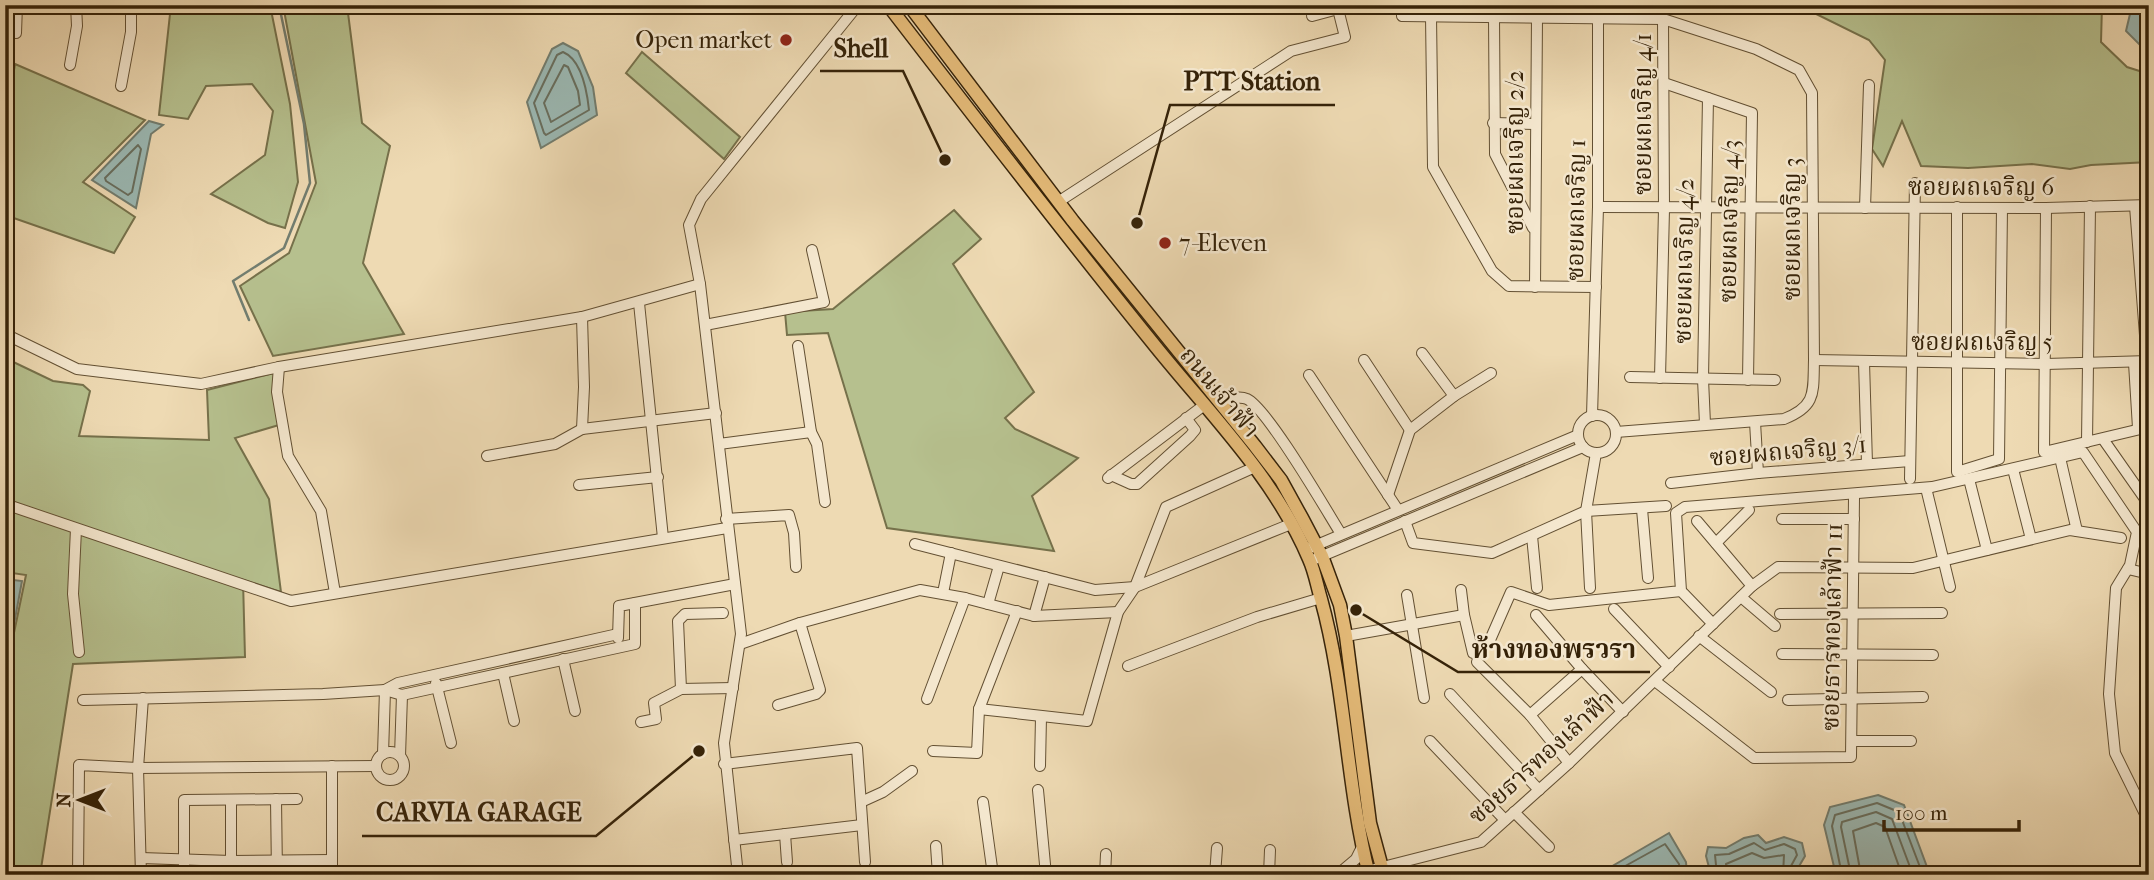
<svg xmlns="http://www.w3.org/2000/svg" width="2154" height="880" font-family="'IM FELL French Canon','Noto Serif Thai',serif">
	<rect width="100%" height="100%" fill="#eedab3"/>
	<filter id="stains"><feTurbulence type="fractalNoise" baseFrequency=".00286" numOctaves="4"/><feColorMatrix values="0 0 0 0 .2 0 0 0 0 .09 0 0 0 0 .02 0 0 0 .5 -.17"/></filter>
	<radialGradient id="worn" r=".72"><stop offset=".6" stop-color="#630" stop-opacity="0"/><stop offset="1" stop-color="#630" stop-opacity=".3"/></radialGradient>
	<g fill="#b6c08e" stroke="#76714b" stroke-width="2">
		<polygon points="171,5 270,5 290,104 298,182 285,228 268,223 211,194 265,155 273,111 252,84 206,86 188,119 159,115"/>
		<polygon points="283,5 347,5 362,123 390,146 363,263 404,334 273,356 240,286 289,253 316,183"/>
		<polygon points="1798,5 2102,5 2101,42 2127,67 2149,74 2149,162 2091,165 2070,169 2032,164 1968,168 1921,166 1902,121 1883,166 1872,149 1885,60 1869,40"/>
		<polygon points="642,52 740,137 724,159 626,73"/>
		<polygon points="15,64 145,120 83,182 135,217 114,253 5,215 5,122"/>
		<polygon points="954,210 981,239 953,264 1034,392 1005,418 1015,429 1078,458 1032,496 1054,551 887,528 828,333 787,335 785,312 833,309"/>
		<polygon points="5,358 53,381 83,385 90,391 79,436 209,440 207,390 274,373 279,425 235,438 269,499 281,592 243,580 245,657 73,664 40,875 5,875 5,676 26,575 5,572"/>
	</g>
	<g fill="#9bb9b4" stroke="#727d6f" stroke-width="2">
		<polygon points="2138,5 2149,5 2149,51 2144,49 2126,31 2130,14"/>
		<polygon points="563,43 578,51 593,87 597,115 541,148 527,102 552,49"/>
		<polygon points="149,121 163,125 151,134 136,208 92,180"/>
		<polygon points="5,579 22,581 8,657 5,656"/>
		<polygon points="1878,795 1904,805 1930,875 1836,875 1824,825 1830,807"/>
		<polygon points="1669,833 1686,862 1687,875 1597,875"/>
		<polygon points="1758,835 1766,843 1784,837 1802,843 1805,856 1798,868 1798,875 1711,875 1706,856 1708,847 1726,848 1744,838"/>
	</g>
	<g fill="none" stroke-linecap="round" stroke-linejoin="round">
		<g stroke="#686e5e" stroke-width="2">
			<path d="M563 52C582 60 587 91 589 110L546 135 544 133 534 103 557 55Z"/>
			<polygon points="564,65 568,67 578,91 580,105 551,122 544,103"/>
			<polygon points="138,145 141,149 132,192 128,195 106,181 105,178"/>
			<polyline points="1609,875 1665,844 1679,864 1680,875"/>
			<polyline points="1717,875 1715,855 1729,854 1754,843 1765,850 1784,844 1795,849 1797,855 1791,866 1791,875"/>
			<polyline points="1726,875 1726,864 1752,853 1764,858 1784,855 1783,875"/>
			<polyline points="1842,875 1832,826 1835,815 1877,803 1899,812 1923,875"/>
			<polyline points="1851,875 1841,827 1842,822 1876,812 1892,819 1913,875"/>
			<polyline points="1861,875 1853,831 1876,823 1885,827 1902,875"/>
		</g>
		<polyline stroke="#727d6f" stroke-width="2.5" points="249,320 233,281 284,248 310,183 304,124 279,5"/>
		<defs>
			<g id="minor">
				<path d="M1404 5 1402 16 1663 19 1756 49 1799 70 1812 93 1814 360C1813 392 1817 406 1784 419L1616 432"/>
				<polyline points="1312,16 1338,9"/>
				<polyline points="1431,16 1433,167 1492,271 1509,286 1596,287"/>
				<polyline points="1471,16 1471,5"/>
				<polyline points="1494,17 1495,154 1533,228"/>
				<polyline points="1515,17 1516,5"/>
				<polyline points="16,33 17,5"/>
				<polyline points="70,65 77,26 76,5"/>
				<polyline points="1664,83 1752,113 1748,380"/>
				<polyline points="121,86 131,32 131,5"/>
				<polyline points="1493,123 1535,124"/>
				<polyline points="1058,202 1291,51 1345,37 1337,5"/>
				<polyline points="2135,206 2147,361"/>
				<polyline points="1598,207 2046,208 2149,205"/>
				<polyline points="1957,207 1957,472 1999,459 2002,208"/>
				<polyline points="1865,208 1869,85"/>
				<polyline points="2046,208 2044,452 2149,427"/>
				<polyline points="1535,287 1537,17"/>
				<polyline points="639,303 663,538"/>
				<polyline points="705,325 824,302 812,250"/>
				<polyline points="5,334 77,369 201,384 279,367 582,317 700,284"/>
				<polyline points="798,346 811,432 817,444 825,502"/>
				<polyline points="1422,353 1454,396"/>
				<polyline points="1364,360 1410,430"/>
				<polyline points="1814,360 2046,364 2149,361"/>
				<polyline points="1864,362 1867,464"/>
				<polyline points="2134,363 2138,428"/>
				<polyline points="279,367 277,392 288,456 321,511 335,593"/>
				<polyline points="1309,375 1398,510"/>
				<polyline points="1630,377 1775,380"/>
				<polyline points="1660,378 1664,209 1663,19"/>
				<path d="M1220 402C1228 400 1238 395 1247 399 1268 409 1326 510 1341 534"/>
				<circle cx="1597" cy="434" r="19"/>
				<polyline points="1592,416 1598,207 1598,5"/>
				<polyline points="1755,422 1758,473"/>
				<polyline points="1705,424 1703,379 1708,98"/>
				<polyline points="582,429 584,387 582,317"/>
				<polyline points="2103,439 2145,499"/>
				<polyline points="2087,442 2090,206"/>
				<polyline points="719,444 811,432"/>
				<polyline points="487,456 555,444 582,429 716,413"/>
				<polyline points="2061,462 2077,531"/>
				<polyline points="2014,473 2031,539"/>
				<polyline points="1111,475 1131,484 1137,484 1190,436 1195,430 1186,418"/>
				<polyline points="1108,478 1203,406"/>
				<polyline points="1910,479 1915,183"/>
				<polyline points="1671,483 1758,473 1910,461"/>
				<polyline points="1970,483 1987,550"/>
				<polyline points="579,485 658,477"/>
				<polyline points="1927,492 1950,587"/>
				<polyline points="1388,495 1410,430 1454,396 1491,373"/>
				<polyline points="5,504 291,601 727,528"/>
				<polyline points="1642,509 1648,578"/>
				<polyline points="726,519 789,515 794,533 796,567"/>
				<polyline points="1782,519 1854,519"/>
				<polyline points="1405,521 1413,543 1492,553 1586,511 1666,506"/>
				<polyline points="1697,521 1752,586"/>
				<polyline points="76,529 73,594 79,652"/>
				<polyline points="1532,536 1537,588"/>
				<polyline points="1716,543 1749,510"/>
				<polyline points="915,544 1095,590 1135,587 1291,524"/>
				<polyline points="1305,550 1578,435"/>
				<polyline points="1315,559 1583,447"/>
				<polyline points="2128,569 2149,574"/>
				<polyline points="1590,588 1586,511 1596,453"/>
				<polyline points="1461,590 1464,615 1473,653 1490,640 1511,592 1549,605 1681,591 1676,513 1685,507 1932,487 2083,452 2137,532 2130,565 2116,588 2109,694 2115,753 2149,822"/>
				<polyline points="943,593 951,553"/>
				<polyline points="1683,593 1713,624"/>
				<polyline points="1407,595 1424,698"/>
				<polyline points="1741,597 1775,626"/>
				<polyline points="988,604 999,566"/>
				<polyline points="1614,609 1669,667"/>
				<polyline points="1780,614 1942,613"/>
				<polyline points="1536,615 1582,669 1623,712"/>
				<polyline points="1034,616 1045,577"/>
				<polyline points="1346,636 1464,615"/>
				<polyline points="1699,636 1771,692"/>
				<polyline points="618,638 619,606 735,584"/>
				<polyline points="740,644 800,623 920,590 965,598 1034,616 1118,612"/>
				<polyline points="1782,654 1933,655"/>
				<polyline points="563,659 575,711"/>
				<polyline points="1477,662 1530,715 1569,763"/>
				<polyline points="1128,666 1257,617 1321,598"/>
				<polyline points="503,673 514,721"/>
				<polyline points="1655,681 1754,758 1851,757 1854,498"/>
				<polyline points="436,683 451,743"/>
				<polyline points="681,689 678,621 685,614 723,613"/>
				<polyline points="1450,694 1539,790"/>
				<polyline points="927,699 965,598"/>
				<polyline points="83,700 323,694 385,690 402,695 635,644 635,603"/>
				<polyline points="1788,700 1923,697"/>
				<polyline points="778,705 816,694 820,690 800,623"/>
				<polyline points="979,709 1087,721 1118,612 1135,587 1166,507 1255,467"/>
				<polyline points="1530,715 1582,669"/>
				<polyline points="641,722 656,719 654,703 681,689 733,688"/>
				<polyline points="1430,741 1505,820"/>
				<polyline points="1852,741 1911,741"/>
				<polyline points="933,751 977,753 979,709 1017,611"/>
				<circle cx="390" cy="766" r="14"/>
				<polyline points="383,754 385,690 398,683 618,634"/>
				<polyline points="400,756 402,695"/>
				<polyline points="724,764 857,748 865,862"/>
				<polyline points="332,766 332,875"/>
				<polyline points="1040,766 1041,717"/>
				<polyline points="1038,790 1046,875"/>
				<polyline points="276,799 277,875"/>
				<polyline points="861,802 883,792 912,771"/>
				<polyline points="983,802 993,875"/>
				<polyline points="1514,812 1549,847"/>
				<polyline points="785,834 787,862"/>
				<polyline points="734,840 862,825"/>
				<polyline points="936,846 938,875"/>
				<polyline points="141,858 231,861 332,860"/>
				<polyline points="1367,871 1481,842 1569,763 1752,586 1778,567 1913,568 2070,530 2121,538"/>
				<polyline points="78,875 79,765 138,768 376,766"/>
				<polyline points="141,875 138,768 143,698"/>
				<polyline points="184,875 184,800 297,799"/>
				<polyline points="231,875 231,800"/>
				<polyline points="738,875 724,743 741,634 700,284 689,225 701,199 858,5"/>
				<polyline points="1105,875 1106,854"/>
				<polyline points="1215,875 1217,848"/>
				<polyline points="1269,875 1270,850"/>
				<polyline points="1337,875 1356,859 1363,845"/>
			</g>
			<g id="major">
				<path d="M888 5C975 118 1062 231 1152 342 1207 411 1274 476 1309 559 1315 572 1317 586 1321 599 1346 689 1346 784 1369 875"/>
				<polyline points="909,5 1073,221 1255,446 1281,480 1302,518 1322,556 1340,605 1346,636 1370,823 1384,875"/>
			</g>
		</defs>
		<use href="#minor" stroke="#635033" stroke-width="12"/>
		<use href="#major" stroke="#352208" stroke-width="15"/>
		<use href="#minor" stroke="#f4e7ce" stroke-width="10"/>
		<use href="#major" stroke="#e7bd7a" stroke-width="12"/>
	</g>
	<g fill="#8f2418" stroke="#f4e7ce" stroke-width="2.5">
		<circle cx="786" cy="40" r="7"/>
		<circle cx="1165" cy="243" r="7"/>
	</g>
	<g text-anchor="middle" dominant-baseline="central" stroke-width="5" stroke-linejoin="round" paint-order="stroke">
		<g font-size="24" fill="#352208" stroke="#f4e7ce" text-anchor="end">
			<text x="772" y="40">Open market</text>
			<text x="1179" y="243" text-anchor="start">7-Eleven</text>
		</g>
		<g font-size="24" fill="#352208" stroke="#f4e7ce">
			<text transform="translate(1643 114) rotate(-90)">ซอยผถเจริญ 4/1</text>
			<text transform="translate(1515 152) rotate(-90)">ซอยผถเจริญ 2/2</text>
			<text x="1981" y="187">ซอยผถเจริญ 6</text>
			<text transform="translate(1576 210) rotate(-89)">ซอยผถเจริญ 1</text>
			<text transform="translate(1729 221) rotate(-89)">ซอยผถเจริญ 4/3</text>
			<text transform="translate(1792 229) rotate(-90)">ซอยผถเจริญ 3</text>
			<text transform="translate(1684 261) rotate(-89)">ซอยผถเจริญ 4/2</text>
			<text x="1982" y="342">ซอยผถเงริญ 5</text>
			<text transform="translate(1220 392) rotate(50)">ถนนเจ้าฟ้า</text>
			<text transform="translate(1788 451) rotate(-5)">ซอยผถเจริญ 3/1</text>
			<text transform="translate(1832 627) rotate(-89)">ซอยธารทองเล้าฟ้า 11</text>
			<text transform="translate(1541 757) rotate(-42)">ซอยธารทองเล้าฟ้า</text>
		</g>
	</g>
	<path fill="none" stroke="#352208" stroke-width="2.5" d="M945 160L903 71H820M1137 223L1170 105H1335M1356 610L1458 672H1650M699 751L596 836H362"/>
	<g fill="#352208" stroke="#f4e7ce" stroke-width="2.5">
		<circle cx="945" cy="160" r="7"/>
		<circle cx="1137" cy="223" r="7"/>
		<circle cx="1356" cy="610" r="7"/>
		<circle cx="699" cy="751" r="7"/>
	</g>
	<g font-size="26" text-anchor="middle" font-weight="bold" fill="#352208" stroke="#f4e7ce" stroke-width="5" stroke-linejoin="round" paint-order="stroke">
		<text x="861" y="57">Shell</text>
		<text x="1252" y="90">PTT Station</text>
		<text x="1554" y="658">ห้างทองพรวรา</text>
		<text x="479" y="821">CARVIA GARAGE</text>
	</g>
	<rect width="2154" height="880" fill="none" stroke="#eedab3" stroke-width="28"/>
	<rect x="7" y="7" width="2140" height="866" fill="none" stroke="#352208" stroke-width="3.5"/>
	<rect x="14" y="14" width="2126" height="852" fill="none" stroke="#352208" stroke-width="2"/>
	<g transform="translate(80 800) rotate(270)" stroke="#f4e7ce" stroke-width="5" paint-order="stroke">
	<path d="M0-5L12 26L0 18L-12 26Z" fill="#352208"/>
	<text y="-10" font-size="19" font-weight="bold" text-anchor="middle" fill="#352208">N</text>
	</g>
	<path d="M1884 820v10h135v-10" fill="none" stroke="#352208" stroke-width="3.5"/>
	<text x="1895" y="820" font-size="21" fill="#352208" stroke="#f4e7ce" stroke-width="5" paint-order="stroke">100 m</text>
	<rect width="100%" height="100%" filter="url(#stains)"/>
	<rect width="100%" height="100%" fill="url(#worn)"/>
</svg>
